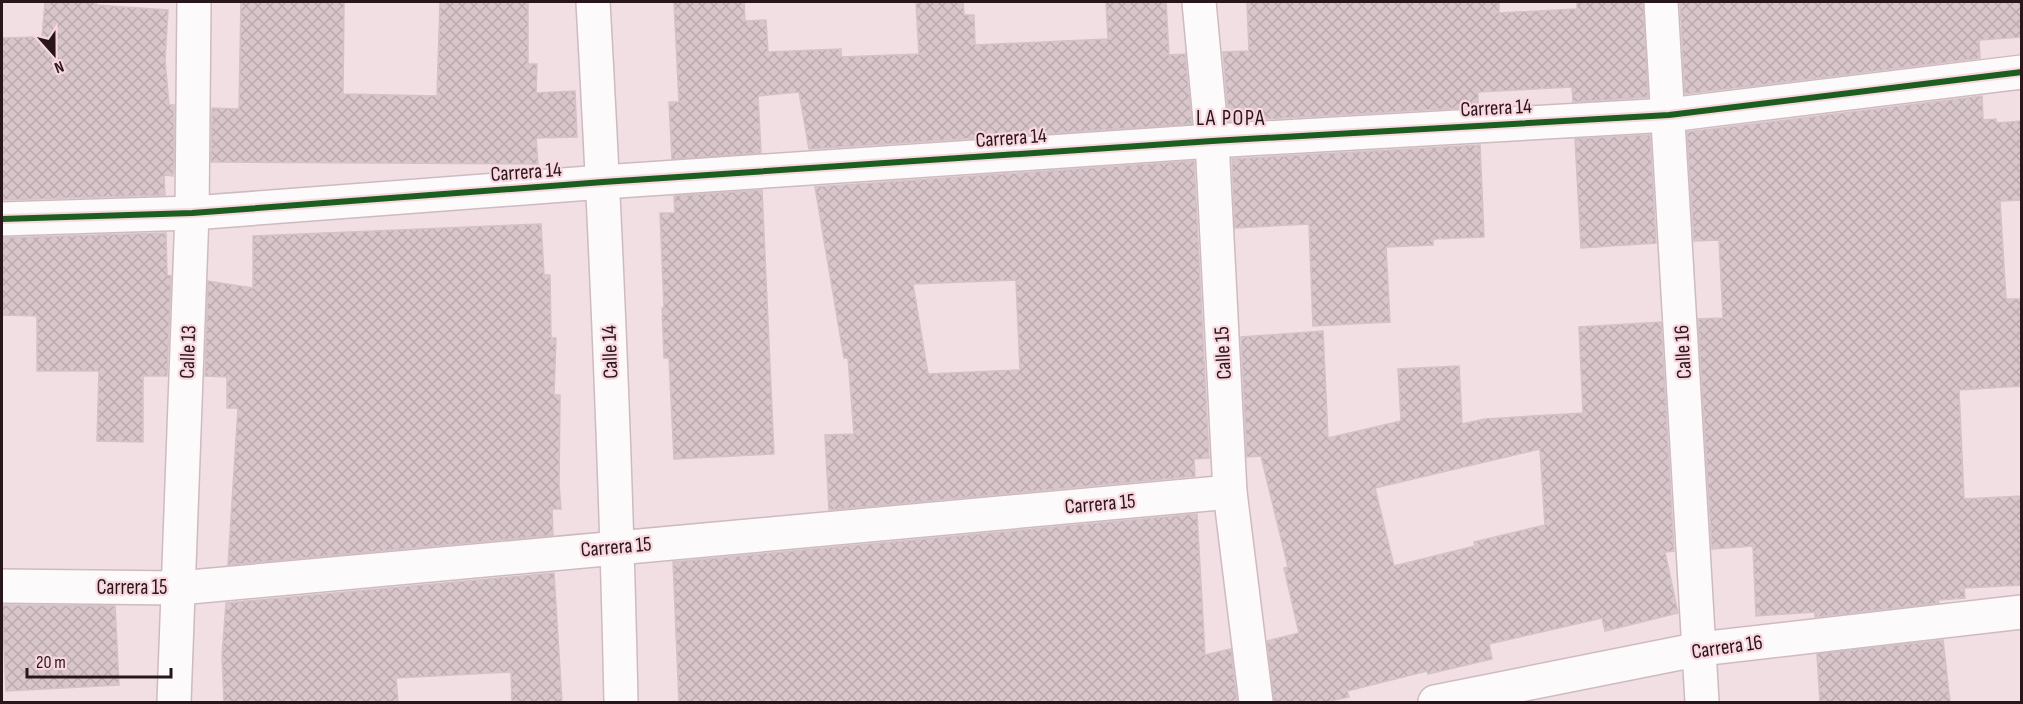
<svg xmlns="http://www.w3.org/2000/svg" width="2023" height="704" font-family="'Sofia Sans Condensed',sans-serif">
	<defs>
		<pattern id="building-cross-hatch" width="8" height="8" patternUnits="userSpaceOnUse" patternTransform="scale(1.5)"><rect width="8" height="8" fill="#d9c6cb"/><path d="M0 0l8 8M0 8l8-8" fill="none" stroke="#baa9ae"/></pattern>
	</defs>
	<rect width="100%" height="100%" fill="#f1dfe3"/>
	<g fill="url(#building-cross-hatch)" stroke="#d4c2c6" stroke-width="1.5" fill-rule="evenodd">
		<polygon points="45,2 97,2 96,5 168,10 165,60 169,105 174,105 174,162 173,176 164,175 165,195 2,200 2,38 42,37"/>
		<polygon points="241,2 344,2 343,94 437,96 440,2 528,2 528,64 537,64 536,93 575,91 577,137 536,138 538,164 211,162 212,108 239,109"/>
		<polygon points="674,2 744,2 745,21 766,20 768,52 841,49 841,57 919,54 916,2 963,2 964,15 974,15 975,45 1108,39 1106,2 1166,2 1169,55 1185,54 1192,124 809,149 799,92 758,96 761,153 672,159 669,102 679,102"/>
		<polygon points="1247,2 1499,2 1499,13 1577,9 1577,2 1643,2 1648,97 1573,102 1572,87 1478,92 1478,107 1229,121 1223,52 1249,51"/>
		<polygon points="1680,2 2022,2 2022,37 1979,40 1980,58 1685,94"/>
		<polygon points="1982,96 1983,120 1996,119 1996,123 2022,121 2022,200 2000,201 2006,299 2022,299 2022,386 1959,390 1964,499 2022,496 2022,585 1964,588 1965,598 1938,600 1939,603 1815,617 1815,612 1756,616 1753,546 1712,549 1698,319 1723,318 1719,240 1694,241 1687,132"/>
		<polygon points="1650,135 1656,243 1581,248 1575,139"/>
		<polygon points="1480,145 1484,237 1433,239 1433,245 1386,247 1390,322 1313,326 1309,224 1235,228 1232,159"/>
		<path d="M1194 161 1209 458 1194 459 1195 476 829 510 825 435 854 434 848 358H844L815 187ZM1016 280 1020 370 928 374 913 284Z"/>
		<polygon points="762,190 774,454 674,459 669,358 664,358 662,308 664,308 660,213 675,213 674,196"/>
		<polygon points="541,224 544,275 550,275 551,338 556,338 554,395 560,395 559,485 561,509 552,509 553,535 228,565 238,408 227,408 227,377 205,376 208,281 253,288 253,236"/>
		<polygon points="166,233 167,275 171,276 167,376 143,376 143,442 97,441 99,371 37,371 37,316 2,315 2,238"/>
		<path d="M1661 322 1674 551 1665 552 1678 613 1605 631 1602 618 1489 644 1492 659 1428 674 1427 671 1347 691 1349 697 1326 702H1274L1267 641 1299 633 1284 568 1288 567 1261 456 1247 457 1241 337 1323 331 1328 438 1401 421 1398 369 1459 366 1462 424 1485 419 1583 413 1579 327ZM1540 449 1545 525 1474 542 1475 546 1394 566 1375 488Z"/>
		<polygon points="1197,514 1205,655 1231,649 1237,702 679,702 673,562"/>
		<polygon points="554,573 562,702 512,702 511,672 396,678 398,702 224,702 222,656 226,603"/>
		<polygon points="2,605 115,606 119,685 6,691"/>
		<polygon points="1943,640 1950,702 1820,702 1817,654"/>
	</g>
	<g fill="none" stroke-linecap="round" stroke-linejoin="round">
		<defs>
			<g id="minor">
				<path d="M593 2C606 235 616 469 621 702"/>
				<polyline points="1199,2 1212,141 1230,492 1256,702"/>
				<polyline points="1661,2 1702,702"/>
				<polyline points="2,219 192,213 603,182 1212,141 1669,115 2022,72"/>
				<polyline points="2,586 179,588 1230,492"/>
				<polyline points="174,702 192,213 194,2"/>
				<polyline points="1435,702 1700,649 2022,612"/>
			</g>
		</defs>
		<use href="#minor" stroke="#cdbbbf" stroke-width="36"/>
		<use href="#minor" stroke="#fdfafb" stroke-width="33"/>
		<defs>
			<polyline id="cycleway" points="2,219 192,213 603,182 1212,141 1669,115 2022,72"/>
		</defs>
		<use href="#cycleway" stroke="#f9d7df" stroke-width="10"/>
		<use href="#cycleway" stroke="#1b5e20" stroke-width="6"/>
	</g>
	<g text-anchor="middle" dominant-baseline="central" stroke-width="4.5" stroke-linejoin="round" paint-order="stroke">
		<g font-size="21" fill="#29161b" stroke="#f9d7df">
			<text transform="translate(1496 108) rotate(-3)">Carrera 14</text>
			<text transform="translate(1011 138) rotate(-4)">Carrera 14</text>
			<text transform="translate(526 172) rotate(-4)">Carrera 14</text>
			<text transform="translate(188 352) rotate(-88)">Calle 13</text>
			<text transform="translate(610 352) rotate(-92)">Calle 14</text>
			<text transform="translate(1683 352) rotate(-93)">Calle 16</text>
			<text transform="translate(1223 353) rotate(-93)">Calle 15</text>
			<text transform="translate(1100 504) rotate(-5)">Carrera 15</text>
			<text transform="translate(616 547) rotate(-5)">Carrera 15</text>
			<text x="132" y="587">Carrera 15</text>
			<text transform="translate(1727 647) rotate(-8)">Carrera 16</text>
		</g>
		<g font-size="22" letter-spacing="1.5" fill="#29161b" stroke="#f9d7df">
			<text x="1231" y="118">LA POPA</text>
		</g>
	</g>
	<rect width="2023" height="704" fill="none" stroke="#29161b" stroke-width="6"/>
	<g transform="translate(54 54) rotate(159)" stroke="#f9d7df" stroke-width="4.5" paint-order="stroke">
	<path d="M0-4.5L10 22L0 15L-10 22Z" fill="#29161b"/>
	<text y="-9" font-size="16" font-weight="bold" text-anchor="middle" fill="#29161b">N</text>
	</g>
	<path d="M27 668v9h144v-9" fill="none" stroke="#29161b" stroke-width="3"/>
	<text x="36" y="668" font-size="18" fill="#29161b" stroke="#f9d7df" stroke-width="4.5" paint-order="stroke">20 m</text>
</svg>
